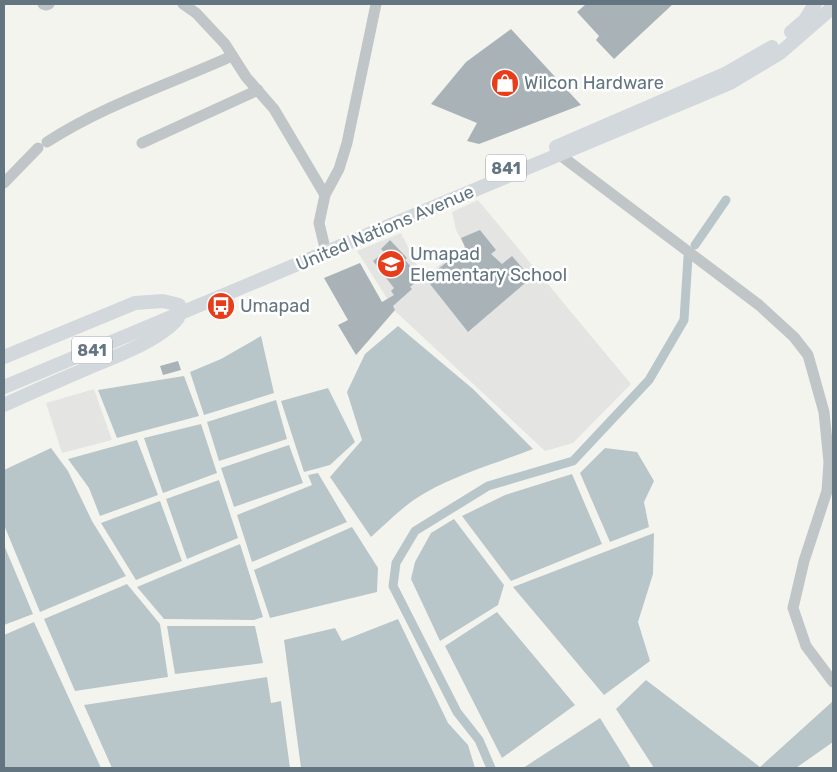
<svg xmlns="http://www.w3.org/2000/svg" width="837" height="772" font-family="Rubik,sans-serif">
	<rect width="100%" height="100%" fill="#f4f4ef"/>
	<g fill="#e4e5e3">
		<polygon points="478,200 631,384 573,443 545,451 395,311 357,251 401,233 423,277 465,247 456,230 452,212"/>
		<polygon points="94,389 112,440 62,453 46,403"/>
	</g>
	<g fill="#b8c6c9">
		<path d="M398 326 473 389 533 449C497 463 458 474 425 493 405 504 388 522 371 537L330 477 362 440 347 392 365 354Z"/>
		<polygon points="261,336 274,393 204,415 190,372 221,359"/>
		<polygon points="184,376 199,416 117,438 98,390"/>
		<polygon points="328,388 355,442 330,465 304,472 281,401"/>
		<polygon points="276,400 287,439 219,461 207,422"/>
		<polygon points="201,424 217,473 163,493 144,438"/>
		<polygon points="137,440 158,495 100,516 89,488 68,459"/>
		<polygon points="289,445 303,483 234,507 221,468"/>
		<polygon points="51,448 68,471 92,521 126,576 40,612 4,525 4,470"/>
		<polygon points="605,448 637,452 654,481 644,502 649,527 610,542 580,473"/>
		<polygon points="318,473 347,522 252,562 237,515 312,485 308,475"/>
		<polygon points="572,474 602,544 511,581 462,516 505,495"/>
		<polygon points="219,480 238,538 187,559 166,499"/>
		<polygon points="160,501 182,561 136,580 101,523"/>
		<polygon points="454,519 504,585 498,605 440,641 411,579 415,562 431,533"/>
		<polygon points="352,527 378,568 377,592 270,618 254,570"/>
		<polygon points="654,533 653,574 638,622 650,661 604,695 513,587"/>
		<polygon points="240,544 263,617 254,620 164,619 137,587"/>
		<polygon points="4,545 33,614 4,625"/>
		<polygon points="127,584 160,624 168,677 75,691 44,619"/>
		<polygon points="497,612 575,705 502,758 445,646"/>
		<polygon points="398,619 448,723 468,745 475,768 301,768 284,640 335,628 342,641"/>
		<polygon points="34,622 101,768 4,768 4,635"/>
		<polygon points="167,626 255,626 263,663 175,674"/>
		<polygon points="267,677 271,703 281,701 290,768 112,768 84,705"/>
		<polygon points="646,680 760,767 833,701 833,742 796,768 654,768 616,709"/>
		<polygon points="600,718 631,768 523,768"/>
	</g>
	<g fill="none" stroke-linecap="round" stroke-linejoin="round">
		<g stroke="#b8c6c9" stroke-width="9">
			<polyline points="695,245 726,200"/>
			<polyline points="491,768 479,740 457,712 393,586 396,563 415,531 488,486 573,461 649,380 684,320 688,257"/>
		</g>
	</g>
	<g fill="#a9b2b6">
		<polygon points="586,4 673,4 614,59 596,40 599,36 577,12"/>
		<polygon points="511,29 581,105 479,144 467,141 477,123 431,104 466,62"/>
		<polygon points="480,230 496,250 491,254 502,264 512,256 531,278 468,332 426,279 465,247 461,238"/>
		<polygon points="390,240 407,258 405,260 421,278 410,287 412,289 393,306 395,310 356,355 338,325 348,320 324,278 360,263 382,302 394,295 391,291 394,288 373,261 384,252 381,249"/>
		<polygon points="178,361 181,370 163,375 160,366"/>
	</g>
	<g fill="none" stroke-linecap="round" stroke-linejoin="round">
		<g stroke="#c0c5c7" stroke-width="11">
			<polyline points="43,4 46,5 49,4"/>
			<polyline points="183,4 196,13 225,44 246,77 274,109 325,195"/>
			<path d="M47 142C104 105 170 84 232 56"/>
			<polyline points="142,143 258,90"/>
			<polyline points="560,155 759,305 794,337 808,355 824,412 829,462 827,491 804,561 793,608 806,646 833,682"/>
			<polyline points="4,183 38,148"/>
			<polyline points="324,244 319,223 325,195 339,169 347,143 376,4"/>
		</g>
		<g stroke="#d3d8dc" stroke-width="14">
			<polyline points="791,32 805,20 815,4"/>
			<polyline points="556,147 725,74 772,47"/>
			<polyline points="4,357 135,303 163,301 179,305"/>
			<polyline points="4,387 730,83 780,53 833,7"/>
			<path d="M4 405C32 392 60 380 88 368 114 357 161 340 178 318"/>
		</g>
	</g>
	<defs>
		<symbol id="shop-disc" viewBox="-11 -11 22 22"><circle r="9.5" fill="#e83d1b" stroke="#fff"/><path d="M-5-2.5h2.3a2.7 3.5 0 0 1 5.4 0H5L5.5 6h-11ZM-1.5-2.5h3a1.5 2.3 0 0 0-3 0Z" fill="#fff"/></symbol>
		<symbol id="school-disc" viewBox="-11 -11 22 22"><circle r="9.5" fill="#e83d1b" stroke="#fff"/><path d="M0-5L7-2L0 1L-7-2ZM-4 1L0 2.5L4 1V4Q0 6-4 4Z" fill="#fff"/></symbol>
		<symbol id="bus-disc" viewBox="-11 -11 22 22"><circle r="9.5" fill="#e83d1b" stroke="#fff"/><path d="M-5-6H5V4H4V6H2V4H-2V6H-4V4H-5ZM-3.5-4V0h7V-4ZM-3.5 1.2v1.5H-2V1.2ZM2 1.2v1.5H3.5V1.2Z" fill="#fff"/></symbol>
	</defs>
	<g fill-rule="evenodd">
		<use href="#shop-disc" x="489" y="67" width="32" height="32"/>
		<use href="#school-disc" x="375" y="248" width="32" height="32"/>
		<use href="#bus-disc" x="205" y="290" width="32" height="32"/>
	</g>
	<g text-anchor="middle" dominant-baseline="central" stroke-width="5" stroke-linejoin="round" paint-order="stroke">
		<g fill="#fff" stroke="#919ea7" stroke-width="1">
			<rect x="486" y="154.5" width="40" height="27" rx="4"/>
			<rect x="72" y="336.5" width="40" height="27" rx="4"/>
		</g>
		<g font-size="16" font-weight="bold" fill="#627581">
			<text x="506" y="168">841</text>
			<text x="92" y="350">841</text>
		</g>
		<g font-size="18" fill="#627581" stroke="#fff" text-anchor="start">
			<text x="524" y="83">Wilcon Hardware</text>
			<text x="410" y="254">Umapad<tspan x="410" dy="21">Elementary School</tspan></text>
			<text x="240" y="306">Umapad</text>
		</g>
		<g font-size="18" fill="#627581" stroke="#fff">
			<text transform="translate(385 228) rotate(-23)">United Nations Avenue</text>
		</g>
	</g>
	<rect width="837" height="772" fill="none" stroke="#627581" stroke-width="10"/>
</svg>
